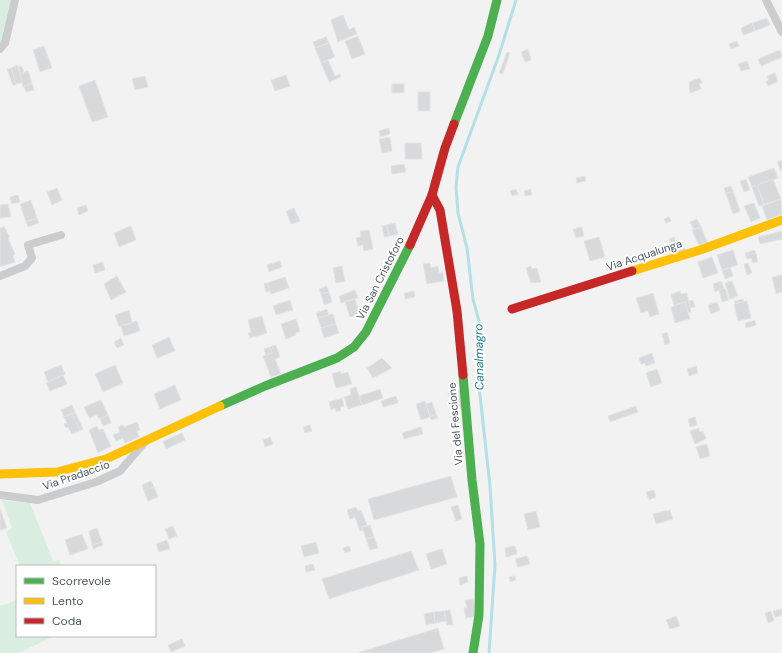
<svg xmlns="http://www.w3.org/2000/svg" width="782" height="653" font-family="'DM Sans',sans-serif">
	<rect width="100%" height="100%" fill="#f2f2f2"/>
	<g fill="#d9eee0">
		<polygon points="0,0 13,0 4,41 0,43"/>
		<polygon points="2,500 30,503 53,561 59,560 61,566 20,566 6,532 12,528"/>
		<polygon points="17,600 17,636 54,636 19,653 0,653 0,606"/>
	</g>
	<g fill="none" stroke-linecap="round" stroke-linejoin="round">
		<polyline stroke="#b3dfe7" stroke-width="3" points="489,653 495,565 490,486 478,377 477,352 480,325 473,299 467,248 458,213 456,187 458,167 499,55 516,0"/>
	</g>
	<g fill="#d8d9da" stroke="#e4e4e4">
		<polygon points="343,15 349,30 354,27 357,34 338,42 331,20"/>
		<polygon points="767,18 770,25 755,31 752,23"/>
		<polygon points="752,23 755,31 743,35 741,28"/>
		<polygon points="358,36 365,54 352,59 345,41"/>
		<polygon points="326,37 329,43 315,48 313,42"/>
		<polygon points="737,41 739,46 731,49 729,44"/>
		<polygon points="329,43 335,57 321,63 315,48"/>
		<polygon points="44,46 52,68 40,72 33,50"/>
		<polygon points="528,49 531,60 525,62 521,52"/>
		<polygon points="780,50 782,57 761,66 758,59"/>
		<polygon points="507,52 510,53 503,74 499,73"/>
		<polygon points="328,60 335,76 340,74 341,77 329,82 321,63"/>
		<polygon points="747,61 750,69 741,71 738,64"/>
		<polygon points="17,65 23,82 16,84 11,68"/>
		<polygon points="22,66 24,73 20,74 18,67"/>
		<polygon points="11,68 16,84 13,86 7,69"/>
		<polygon points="28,71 32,83 23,87 20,74"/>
		<polygon points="775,73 778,81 768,86 766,81 769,80 767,76"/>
		<polygon points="286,75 290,86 275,91 271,80"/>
		<polygon points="145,76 148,87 135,90 132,79"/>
		<polygon points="700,78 702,83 699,84 701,89 690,93 689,82"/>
		<polygon points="95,80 108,117 92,122 79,86"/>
		<polygon points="32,83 34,90 26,92 24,86"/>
		<rect x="392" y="84" width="12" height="9"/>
		<rect x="418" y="92" width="12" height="19"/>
		<polygon points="389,128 390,134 380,137 379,131"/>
		<polygon points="390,137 392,151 382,153 379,139"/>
		<polygon points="405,143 421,143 422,159 405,159"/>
		<polygon points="782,160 782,171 781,171 777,162"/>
		<polygon points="404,164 406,172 392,174 391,166"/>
		<polygon points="774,168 778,178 752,187 748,177"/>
		<polygon points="585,176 586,181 577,183 576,178"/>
		<polygon points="746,179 750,190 744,192 740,181"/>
		<polygon points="773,179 781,199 764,204 757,185"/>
		<polygon points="757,185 764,205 759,206 752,187"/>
		<polygon points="731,186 733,191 726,194 724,188"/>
		<polygon points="57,188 62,200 52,205 47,192"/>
		<polygon points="516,189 518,194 512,196 510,191"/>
		<polygon points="531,189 532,195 525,196 524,191"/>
		<polygon points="733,191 740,211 733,214 726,194"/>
		<polygon points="18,195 20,202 12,204 10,197"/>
		<polygon points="781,199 782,214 767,220 762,206"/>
		<polygon points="31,200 37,218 26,222 20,204"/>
		<polygon points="754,203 760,218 751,222 744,206"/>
		<polygon points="8,204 11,217 0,218 0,205"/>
		<polygon points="86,205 88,211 79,215 77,208"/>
		<polygon points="294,208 300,221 291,224 286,211"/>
		<polygon points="669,217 671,221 666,223 664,219"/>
		<polygon points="37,218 39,223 28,227 26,222"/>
		<polygon points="697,219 701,227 694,230 690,222"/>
		<polygon points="395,223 398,234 389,236 387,225"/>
		<polygon points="387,225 389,236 384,237 382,226"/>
		<polygon points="131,226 136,240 119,247 114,233"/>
		<polygon points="4,227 10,237 8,238 15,254 13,255 15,262 0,267 0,228"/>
		<polygon points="582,227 584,236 576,238 573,229"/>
		<polygon points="701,227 707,242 699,245 692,230"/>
		<polygon points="701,227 707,242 699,245 692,230"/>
		<polygon points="369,230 373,249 364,251 363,245 358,246 356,238 361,237 360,231"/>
		<polygon points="782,231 782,239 760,244 758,237"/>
		<polygon points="599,237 605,257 590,261 584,241"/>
		<polygon points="674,237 677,246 672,248 669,239"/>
		<polygon points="683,244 686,251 675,255 672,248"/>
		<polygon points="733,250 738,265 722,270 717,255"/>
		<polygon points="755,250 758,262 753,263 751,258 747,259 745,253"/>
		<polygon points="712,257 718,273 703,278 698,262"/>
		<polygon points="280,261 282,267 269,272 267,265"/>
		<polygon points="103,262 105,270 95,273 93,265"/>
		<polygon points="430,263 431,268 438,266 439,273 443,272 444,281 427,284 423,264"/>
		<polygon points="748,263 752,273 747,275 744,264"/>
		<polygon points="342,266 345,281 336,283 333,268"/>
		<polygon points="531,266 532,269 537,268 541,282 531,283 526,268"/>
		<polygon points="730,268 733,276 725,279 722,270"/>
		<polygon points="782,275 782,292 776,294 772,277"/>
		<polygon points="117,276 126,292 111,300 104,284"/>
		<polygon points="285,277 289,288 271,294 267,283"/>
		<polygon points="721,281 724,288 715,292 713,284"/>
		<polygon points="732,281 738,296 730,299 725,283"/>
		<polygon points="267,283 270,291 266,292 264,284"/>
		<polygon points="327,286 329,292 321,294 319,289"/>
		<polygon points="725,288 729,300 722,302 719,290"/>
		<polygon points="355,290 358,298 341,303 339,296"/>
		<polygon points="414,291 415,297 405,299 404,293"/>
		<polygon points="680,291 681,294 687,293 691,312 688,313 685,302 674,305 671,294"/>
		<polygon points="329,292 332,302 324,305 321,294"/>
		<polygon points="653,293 659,314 650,317 648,311 641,313 636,298"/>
		<polygon points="355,299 360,314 350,317 345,302"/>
		<polygon points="743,299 744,302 735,304 734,301"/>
		<polygon points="290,300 293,310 276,315 273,306"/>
		<polygon points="693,300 695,307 691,308 689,301"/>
		<polygon points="747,301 751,318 738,321 734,304"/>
		<polygon points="685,302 690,319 675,323 671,307"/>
		<polygon points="717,302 720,310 711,314 708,305"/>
		<polygon points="327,309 329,315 318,318 316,313"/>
		<polygon points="129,310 132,322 119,327 115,315"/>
		<polygon points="333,314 336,324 321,328 318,318"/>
		<polygon points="262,316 267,333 250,338 248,333 251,332 248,320"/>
		<polygon points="296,319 300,331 295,333 296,335 286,339 281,324"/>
		<polygon points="755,320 756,325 746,328 745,323"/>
		<polygon points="137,321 140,331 124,336 121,326"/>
		<polygon points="336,324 339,333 324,338 321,328"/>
		<polygon points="667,332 670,343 665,345 662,334"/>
		<polygon points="169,337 175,351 157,358 152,345"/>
		<polygon points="121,338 124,345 117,348 114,342"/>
		<polygon points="276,345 280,357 275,359 281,374 271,377 263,356 272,353 270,347"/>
		<polygon points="270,347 272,353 266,355 264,349"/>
		<polygon points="652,353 655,363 646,366 645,363 641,364 639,358"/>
		<polygon points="382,358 392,368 373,378 367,368"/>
		<polygon points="61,365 65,374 48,382 44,372"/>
		<polygon points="115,365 123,383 103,392 95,374"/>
		<polygon points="696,366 698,373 689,376 687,369"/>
		<polygon points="657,369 662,383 651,387 646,373"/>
		<polygon points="341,371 341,374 348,372 352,384 336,388 332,374"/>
		<polygon points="63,375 67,384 50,391 46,383"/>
		<polygon points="175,385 181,400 160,409 154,394"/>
		<polygon points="356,387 362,405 348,409 344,397 351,395 350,389"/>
		<polygon points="380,389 383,398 362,405 359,396"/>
		<polygon points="460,390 463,407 452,409 448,392"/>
		<polygon points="396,396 398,403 383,407 381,401"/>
		<polygon points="342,398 344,406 340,407 341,410 336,412 335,408 331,410 329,402"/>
		<polygon points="101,400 108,415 99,419 97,415 89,418 84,407"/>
		<polygon points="425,401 430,417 421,420 416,404"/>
		<polygon points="432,402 436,414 430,417 426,404"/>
		<polygon points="72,405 75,412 64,417 61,410"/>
		<polygon points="636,406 638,412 610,422 608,416"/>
		<polygon points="75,412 83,429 80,431 72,414"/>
		<polygon points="72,414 80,431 72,434 68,427 66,428 64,424 67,423 64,417"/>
		<polygon points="436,414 438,418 431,420 430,417"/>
		<polygon points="108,415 111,423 103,426 100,419"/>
		<polygon points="695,417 697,425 690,427 688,419"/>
		<polygon points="137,422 140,430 137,431 139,437 125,443 123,438 116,441 113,435 120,432 118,427 123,425 124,427"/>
		<polygon points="310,425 312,431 305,433 303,427"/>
		<polygon points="97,426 99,430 103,429 111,446 98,453 89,430"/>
		<polygon points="421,427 423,434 404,439 402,433"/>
		<polygon points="699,428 700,432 703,431 706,439 695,444 690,431"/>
		<polygon points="182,433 185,440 166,449 163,441"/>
		<polygon points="270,437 273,444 265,447 263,440"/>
		<polygon points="707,444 710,456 700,459 696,447"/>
		<polygon points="451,476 457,497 374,520 368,499"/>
		<polygon points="151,481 154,487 144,491 142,485"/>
		<polygon points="154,487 158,497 148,501 144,491"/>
		<polygon points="654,490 656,497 649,500 646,492"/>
		<polygon points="458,505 462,519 456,521 451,507"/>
		<polygon points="356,507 358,511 361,510 367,525 362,527 363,530 360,531 355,517 350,519 347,510"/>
		<polygon points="0,508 7,528 0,530"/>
		<polygon points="670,510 673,519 656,524 653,514"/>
		<polygon points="536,511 540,527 528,530 524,514"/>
		<polygon points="370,525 374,537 366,539 362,527"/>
		<polygon points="173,526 177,536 169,539 165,529"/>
		<polygon points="97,528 102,542 92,545 89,531"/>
		<polygon points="82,534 88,549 70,555 65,540"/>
		<polygon points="374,537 378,548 370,550 366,539"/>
		<polygon points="167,540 170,549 159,552 156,544"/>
		<polygon points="102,542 103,545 93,549 92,545"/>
		<polygon points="316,542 319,553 304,557 301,546"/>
		<polygon points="349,546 351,551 345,553 343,548"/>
		<polygon points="515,546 517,554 506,557 505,548"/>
		<polygon points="442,549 447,564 431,569 426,554"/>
		<polygon points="411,551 419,570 329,599 322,579"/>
		<polygon points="527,556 530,564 518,567 515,559"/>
		<polygon points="313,564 315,570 306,572 305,566"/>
		<polygon points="467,576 468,582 460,585 459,578"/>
		<polygon points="515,576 516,580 510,582 509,577"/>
		<polygon points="473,599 476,616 466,618 464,608 467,608 465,600"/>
		<polygon points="782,609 782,615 775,617 773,611"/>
		<polygon points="450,610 453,625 447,625 444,611"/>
		<polygon points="444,611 446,621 435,623 434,612"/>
		<polygon points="771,611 774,621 768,623 765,613"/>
		<polygon points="434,612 435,623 426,625 424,614"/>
		<polygon points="676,616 680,626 670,629 666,620"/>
		<polygon points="438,628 444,649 430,653 357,653"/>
		<polygon points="182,639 185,646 171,652 168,645"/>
	</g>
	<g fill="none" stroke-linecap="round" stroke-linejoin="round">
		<g stroke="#cacccd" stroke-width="8">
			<polyline points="766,0 782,32"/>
			<polyline points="0,49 5,43 15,0"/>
			<polyline points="0,276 25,266 32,258 28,245 61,235"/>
			<polyline points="0,495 38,500 96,482 120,471 145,442"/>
		</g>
		<g stroke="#4caf50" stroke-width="9">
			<polyline points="454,124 488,36 497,0"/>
			<polyline points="463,375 472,480 480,544 479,615 473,653"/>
			<polyline points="220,406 265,386 337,358 354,347 366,332 410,245"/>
		</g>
		<g stroke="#ffc107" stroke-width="9">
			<polyline points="632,271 700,250 782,220"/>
			<polyline points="0,474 57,472 106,459 220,406"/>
		</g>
		<g stroke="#c62828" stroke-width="9">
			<polyline points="432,195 440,210 457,311 463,375"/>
			<polyline points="410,245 432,195 445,148 454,124"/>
			<polyline points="512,309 632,271"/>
		</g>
	</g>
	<g text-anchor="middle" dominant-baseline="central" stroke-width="4" stroke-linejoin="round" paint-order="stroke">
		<g font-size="11" fill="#4b555c" stroke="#fff">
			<text transform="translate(644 255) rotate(-18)">Via Acqualunga</text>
			<text transform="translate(380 278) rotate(-63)">Via San Cristoforo</text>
			<text transform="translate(455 424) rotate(-95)">Via del Fescione</text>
			<text transform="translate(76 475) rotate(-19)">Via Pradaccio</text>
		</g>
		<g font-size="12" font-style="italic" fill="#1d7d8e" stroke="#fff">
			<text transform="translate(479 357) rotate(-91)">Canalmagro</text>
		</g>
	</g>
	<rect x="16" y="565" width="140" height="72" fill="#ffffff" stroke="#b7bbbe"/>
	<rect x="24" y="578" width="20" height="6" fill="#4caf50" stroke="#b7bbbe"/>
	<text x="52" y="585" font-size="12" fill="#4b555c">Scorrevole</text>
	<rect x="24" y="598" width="20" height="6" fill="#ffc107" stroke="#b7bbbe"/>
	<text x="52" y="605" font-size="12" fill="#4b555c">Lento</text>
	<rect x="24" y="618" width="20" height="6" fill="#c62828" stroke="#b7bbbe"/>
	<text x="52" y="625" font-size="12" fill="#4b555c">Coda</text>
</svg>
